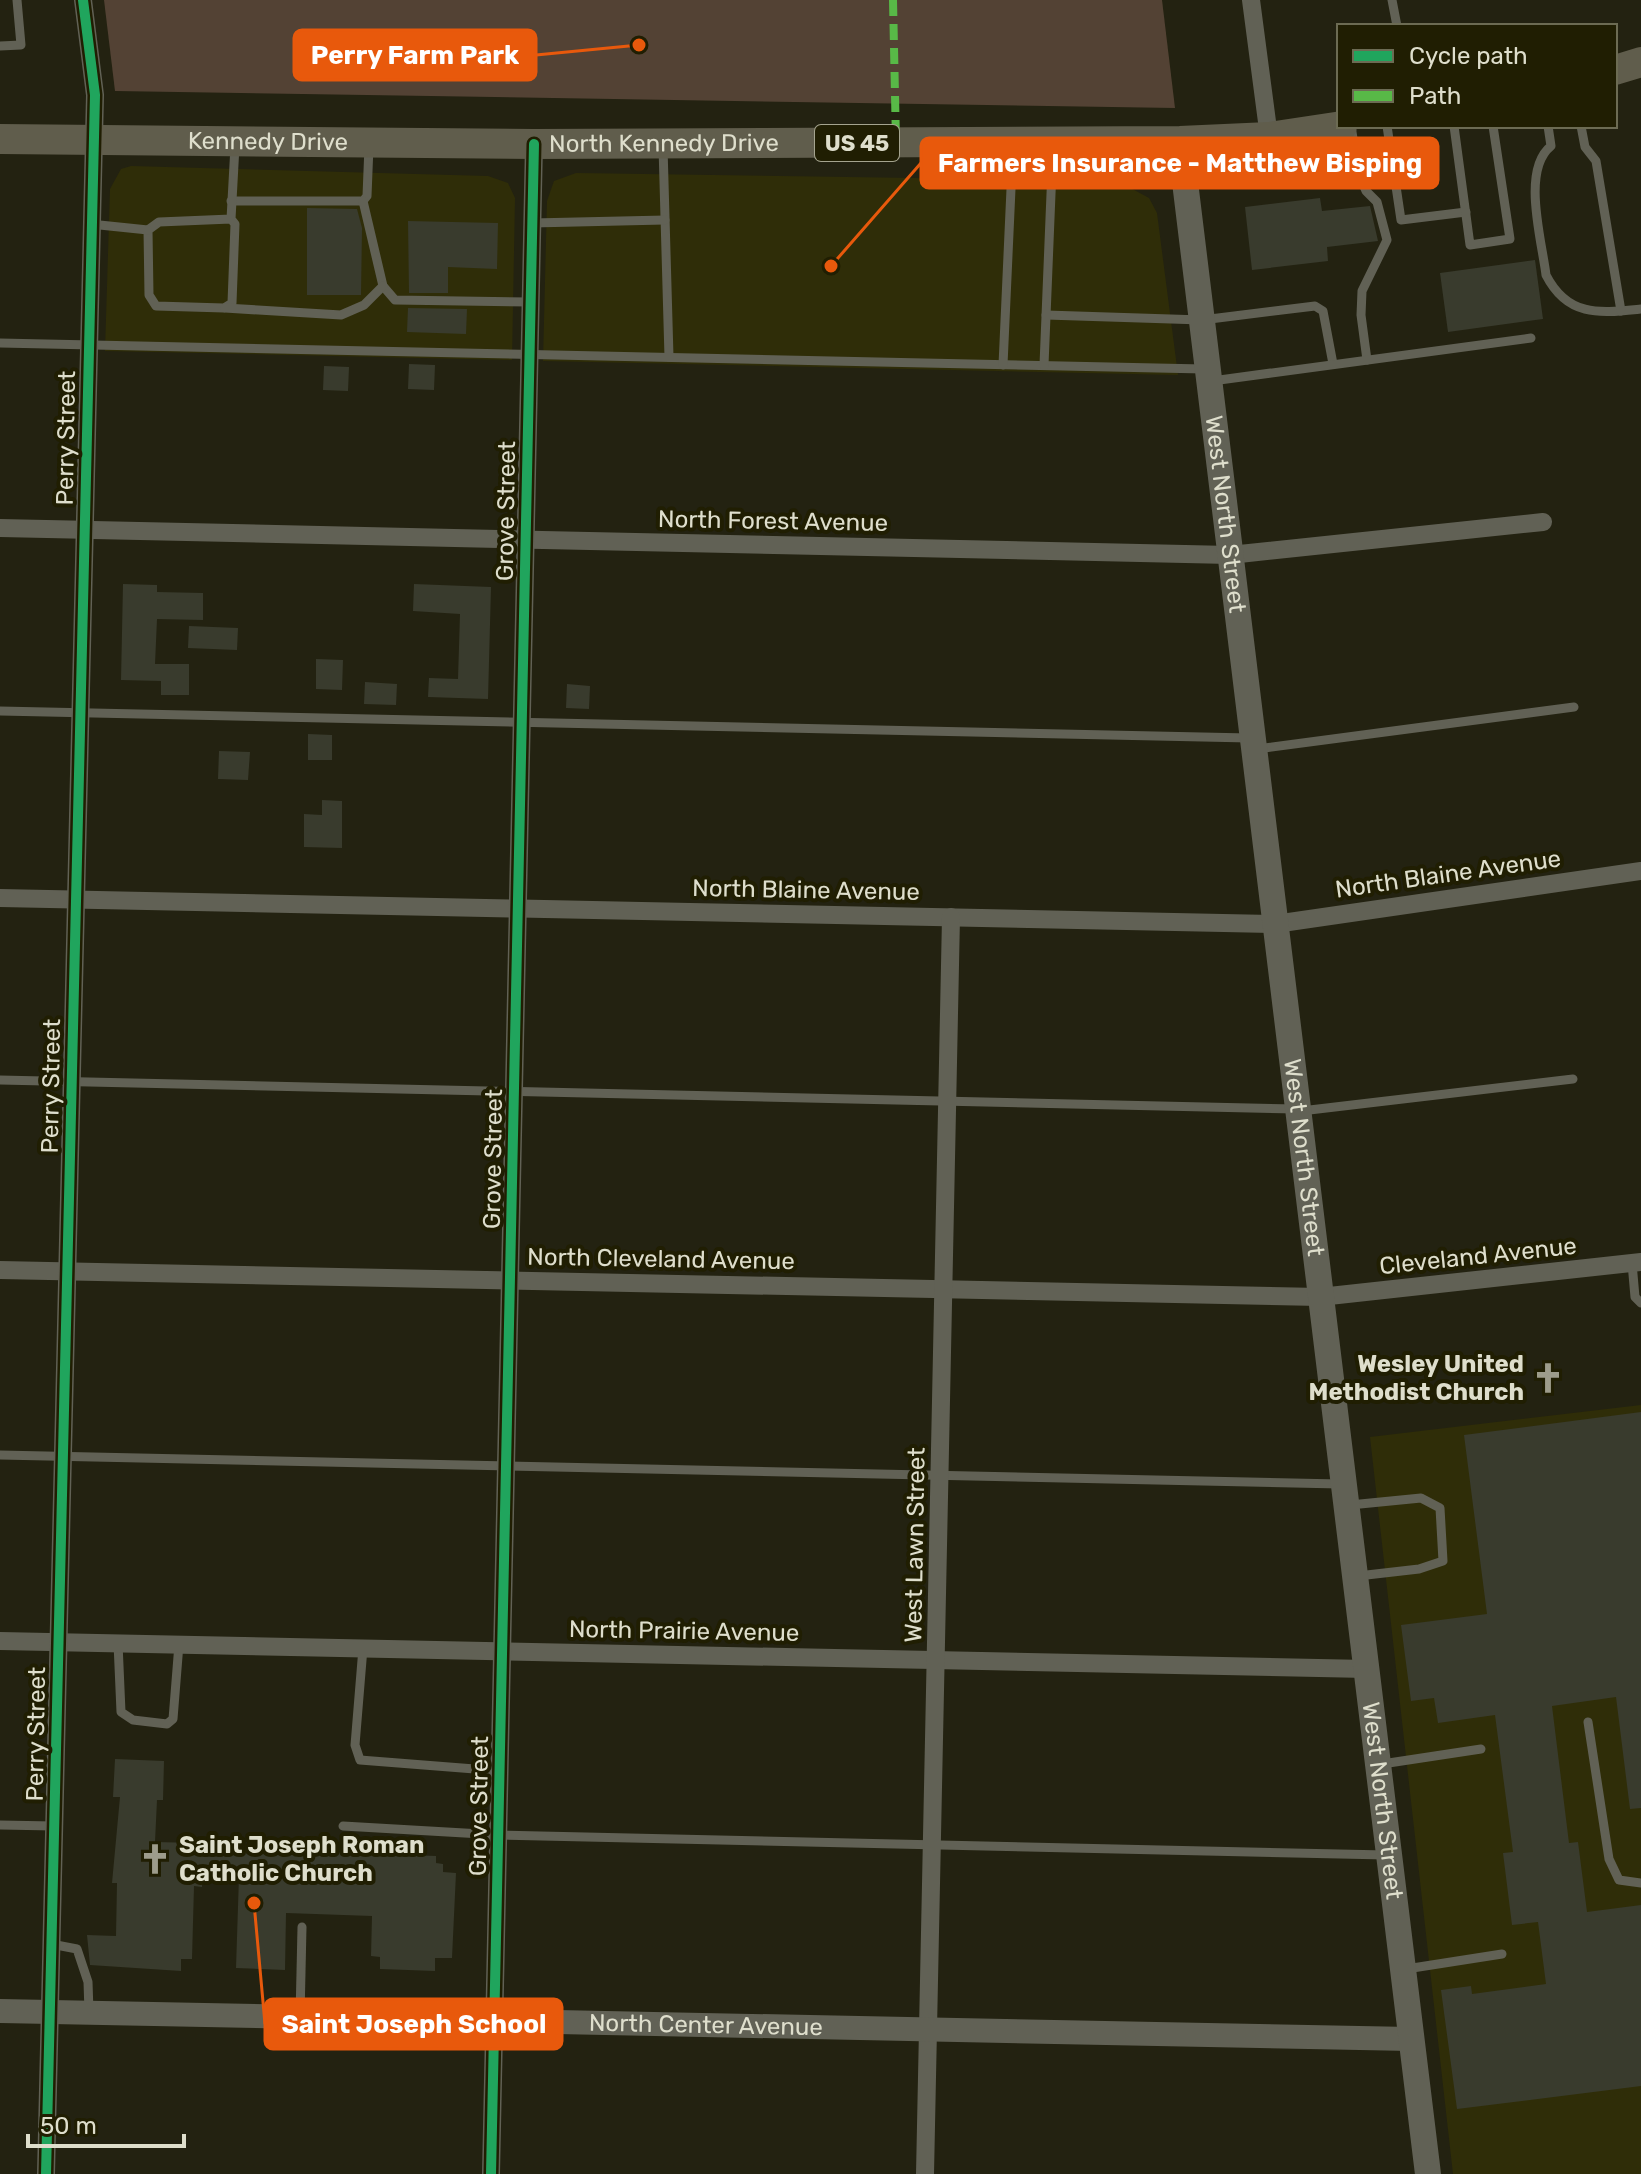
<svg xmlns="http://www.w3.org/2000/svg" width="1641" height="2174" font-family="Rubik,sans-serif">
	<rect width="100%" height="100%" fill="#232211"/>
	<g fill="#2f2d08">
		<polygon points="131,166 488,176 508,183 515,198 512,360 105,351 110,189 121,169"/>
		<polygon points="576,173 1110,181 1125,185 1149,198 1157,213 1178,375 543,361 547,201 554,181"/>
		<polygon points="1641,1405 1641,2174 1453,2174 1370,1437"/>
	</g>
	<polygon fill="#534234" points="104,0 1162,0 1175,108 115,91"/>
	<g fill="#393b2d">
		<polygon points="1320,198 1322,211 1370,206 1378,241 1327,247 1328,261 1252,270 1245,207"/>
		<polygon points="307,208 357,209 362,228 361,295 307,295"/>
		<polygon points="408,221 498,223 497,269 448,267 448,293 409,293"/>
		<polygon points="1535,260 1543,319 1448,332 1440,273"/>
		<polygon points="408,308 467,309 466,334 407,332"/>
		<polygon points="409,364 435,365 434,390 408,389"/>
		<polygon points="324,366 349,367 348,391 323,390"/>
		<polygon points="123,584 157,585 157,592 203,593 203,620 157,619 155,664 189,664 189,695 161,695 161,681 121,680"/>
		<polygon points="414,584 491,587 488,699 428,697 429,678 458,679 460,614 413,611"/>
		<polygon points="189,626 238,628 237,650 188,648"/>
		<polygon points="316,659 343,660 342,690 316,689"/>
		<polygon points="365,682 397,684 396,705 364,704"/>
		<polygon points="567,684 590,686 589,709 566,708"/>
		<polygon points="308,734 332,735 332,760 308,760"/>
		<polygon points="219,751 250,752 248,780 218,779"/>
		<polygon points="322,800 342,801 342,848 304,847 304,814 322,815"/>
		<polygon points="1641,1412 1641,1808 1630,1809 1616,1697 1552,1706 1569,1843 1578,1842 1587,1912 1641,1905 1641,2086 1457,2109 1441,1990 1471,1986 1472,1994 1546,1984 1538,1922 1512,1925 1503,1853 1513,1852 1495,1715 1438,1723 1434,1698 1411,1701 1401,1625 1487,1614 1464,1435"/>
		<polygon points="115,1759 164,1761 163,1800 157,1800 155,1842 198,1843 198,1847 436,1856 436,1863 443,1864 443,1872 456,1873 452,1958 435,1958 435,1971 380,1969 380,1957 371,1956 372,1916 286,1913 285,1970 236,1968 239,1876 202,1875 202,1887 194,1886 192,1959 181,1959 181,1971 90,1965 87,1935 116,1936 117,1883 112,1883 120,1797 113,1797"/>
	</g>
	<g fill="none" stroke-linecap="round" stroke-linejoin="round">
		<g stroke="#616155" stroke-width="9">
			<polyline points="1392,0 1397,26"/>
			<polyline points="0,46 21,45 17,0"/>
			<polyline points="1351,126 1359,175 1366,191 1377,202 1387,240 1362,291 1361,315 1367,360"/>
			<polyline points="1387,126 1401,220 1466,212"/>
			<polyline points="1454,126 1470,245 1510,239 1493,126"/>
			<path d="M1548 126 1551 146C1521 170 1542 241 1546 275 1568 318 1601 313 1641 309"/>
			<polyline points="1581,126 1585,147 1596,161 1621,311"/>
			<polyline points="663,147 669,357"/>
			<polyline points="231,201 363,201 367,196 369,146"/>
			<polyline points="363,201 383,286 395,300 531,302"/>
			<polyline points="231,219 159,222 148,230 149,295 156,306 224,308 232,303 235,224 231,219 235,146"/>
			<polyline points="532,223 665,220"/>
			<polyline points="90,224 148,230"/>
			<polyline points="225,308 341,315 364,305 383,286"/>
			<polyline points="1046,315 1202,320 1315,306 1323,311 1333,364"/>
			<polyline points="0,343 1204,369"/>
			<polyline points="1003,365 1013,145"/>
			<polyline points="1044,365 1053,145"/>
			<polyline points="1212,381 1531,338"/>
			<polyline points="0,711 1249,738"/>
			<polyline points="1257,749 1574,707"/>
			<polyline points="0,1080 1296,1109"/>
			<polyline points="1301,1111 1573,1079"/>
			<polyline points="1632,1263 1635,1297 1641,1303"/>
			<polyline points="0,1455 1340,1484"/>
			<polyline points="1350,1505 1421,1498 1440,1508 1443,1561 1419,1569 1358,1576"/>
			<polyline points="118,1643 121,1712 133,1720 167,1724 173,1719 179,1644"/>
			<polyline points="363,1648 355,1745 360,1760 500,1771"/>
			<polyline points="1588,1722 1609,1859 1619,1880 1641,1883"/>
			<polyline points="1382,1764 1481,1749"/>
			<polyline points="0,1825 54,1826"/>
			<polyline points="343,1826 499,1835 1386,1855"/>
			<polyline points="51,1944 77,1949 88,1982 89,2012"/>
			<polyline points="1406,1969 1502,1954"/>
			<polyline points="300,2017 302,1927"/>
		</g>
		<g stroke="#616155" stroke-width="18">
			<polyline points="1251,0 1269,137"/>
			<polyline points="0,528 1230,555 1543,522"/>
			<polyline points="0,898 1275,924 1641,871"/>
			<polyline points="0,1270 1320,1297 1641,1262"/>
			<polyline points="0,1641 1367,1669"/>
			<polyline points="46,2174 95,95 83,0"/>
			<polyline points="491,2174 534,144"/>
			<polyline points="925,2174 951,917"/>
		</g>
		<path stroke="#616155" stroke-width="24" id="s1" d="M0 2011 1411 2039"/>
		<path stroke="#616155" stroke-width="26" id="s2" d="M1180 141 1428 2174"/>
		<g stroke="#605d4c" stroke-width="30">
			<polyline points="1615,70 1641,62"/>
			<path id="s3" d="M0 139 534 144 1180 141 1269 137 1342 126"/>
		</g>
		<polyline stroke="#58b947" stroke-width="8" stroke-dasharray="16 8" stroke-linecap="butt" points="893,0 896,142"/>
		<defs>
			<g id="cycleway">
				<polyline points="46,2174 95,95 83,0"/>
				<polyline points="491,2174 534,144"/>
			</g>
		</defs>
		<use href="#cycleway" stroke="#201e02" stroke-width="15"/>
		<use href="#cycleway" stroke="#20a55d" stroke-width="10"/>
	</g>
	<defs>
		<symbol id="church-bare" viewBox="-9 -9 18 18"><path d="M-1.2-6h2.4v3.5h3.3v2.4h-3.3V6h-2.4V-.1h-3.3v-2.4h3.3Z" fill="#9d9c8b" stroke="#201e02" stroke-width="2.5" paint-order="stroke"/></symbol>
	</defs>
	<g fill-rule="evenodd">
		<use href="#church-bare" x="1526" y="1356" width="44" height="44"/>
		<use href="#church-bare" x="133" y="1837" width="44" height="44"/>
	</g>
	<g text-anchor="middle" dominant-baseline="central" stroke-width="8" stroke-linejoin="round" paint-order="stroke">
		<rect fill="#201e02" stroke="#a5a48f" stroke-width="2" x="815" y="125" width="84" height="36" rx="6"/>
		<g font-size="22" font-weight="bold" fill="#dedecc">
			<text x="857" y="143">US 45</text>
		</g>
		<g font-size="24" fill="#dedecc" stroke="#201e02">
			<text stroke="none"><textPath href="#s3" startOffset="268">Kennedy Drive</textPath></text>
			<text stroke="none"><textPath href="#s3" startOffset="664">North Kennedy Drive</textPath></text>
			<text transform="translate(66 438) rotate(-89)">Perry Street</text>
			<text transform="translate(506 511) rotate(-89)">Grove Street</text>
			<text stroke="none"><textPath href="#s2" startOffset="376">West North Street</textPath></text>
			<text transform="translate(773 521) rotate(1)">North Forest Avenue</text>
			<text transform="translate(1448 874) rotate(-8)">North Blaine Avenue</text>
			<text transform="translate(806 890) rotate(1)">North Blaine Avenue</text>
			<text transform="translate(51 1086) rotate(-89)">Perry Street</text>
			<text stroke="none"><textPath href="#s2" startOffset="1024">West North Street</textPath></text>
			<text transform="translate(493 1159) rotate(-89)">Grove Street</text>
			<text transform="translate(1478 1256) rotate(-6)">Cleveland Avenue</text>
			<text transform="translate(661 1259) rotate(1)">North Cleveland Avenue</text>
			<text transform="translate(915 1545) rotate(-89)">West Lawn Street</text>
			<text transform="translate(684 1631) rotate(1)">North Prairie Avenue</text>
			<text transform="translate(36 1734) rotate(-89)">Perry Street</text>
			<text stroke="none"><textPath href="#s2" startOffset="1672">West North Street</textPath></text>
			<text transform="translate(479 1806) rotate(-89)">Grove Street</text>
			<text stroke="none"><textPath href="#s1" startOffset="706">North Center Avenue</textPath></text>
		</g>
		<g font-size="24" font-weight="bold" fill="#dedecc" stroke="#201e02" text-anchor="end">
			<text x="1524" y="1364">Wesley United<tspan x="1524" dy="28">Methodist Church</tspan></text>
			<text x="179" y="1845" text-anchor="start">Saint Joseph Roman<tspan x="179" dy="28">Catholic Church</tspan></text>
		</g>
	</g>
	<path fill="none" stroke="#e8590c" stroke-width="3" d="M639 45L536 55M831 266L921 163M254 1903L265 2024"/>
	<g fill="#e8590c" stroke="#201e02" stroke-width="3">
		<circle cx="639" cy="45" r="8"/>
		<circle cx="831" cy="266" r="8"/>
		<circle cx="254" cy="1903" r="8"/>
	</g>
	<g fill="#e8590c" stroke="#e8590c" stroke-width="3">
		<rect x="294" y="30" width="242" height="50" rx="8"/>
		<rect x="921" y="138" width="517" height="50" rx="8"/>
		<rect x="265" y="1999" width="297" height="50" rx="8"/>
	</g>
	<g font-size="26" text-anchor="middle" font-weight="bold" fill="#fff">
		<text x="415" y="64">Perry Farm Park</text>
		<text x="1180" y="172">Farmers Insurance - Matthew Bisping</text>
		<text x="414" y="2033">Saint Joseph School</text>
	</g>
	<rect x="1337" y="24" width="280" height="104" fill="#201e02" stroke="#6c6b53" stroke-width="2"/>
	<rect x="1353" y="50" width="40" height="12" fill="#20a55d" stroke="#6c6b53" stroke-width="2"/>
	<text x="1409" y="64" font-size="24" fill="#dedecc">Cycle path</text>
	<rect x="1353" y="90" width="40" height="12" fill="#58b947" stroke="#6c6b53" stroke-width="2"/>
	<text x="1409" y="104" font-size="24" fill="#dedecc">Path</text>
	<path d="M28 2134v12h156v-12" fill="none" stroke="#dedecc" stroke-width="4"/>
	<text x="40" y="2134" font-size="24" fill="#dedecc" stroke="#201e02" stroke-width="6" paint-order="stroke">50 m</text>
</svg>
